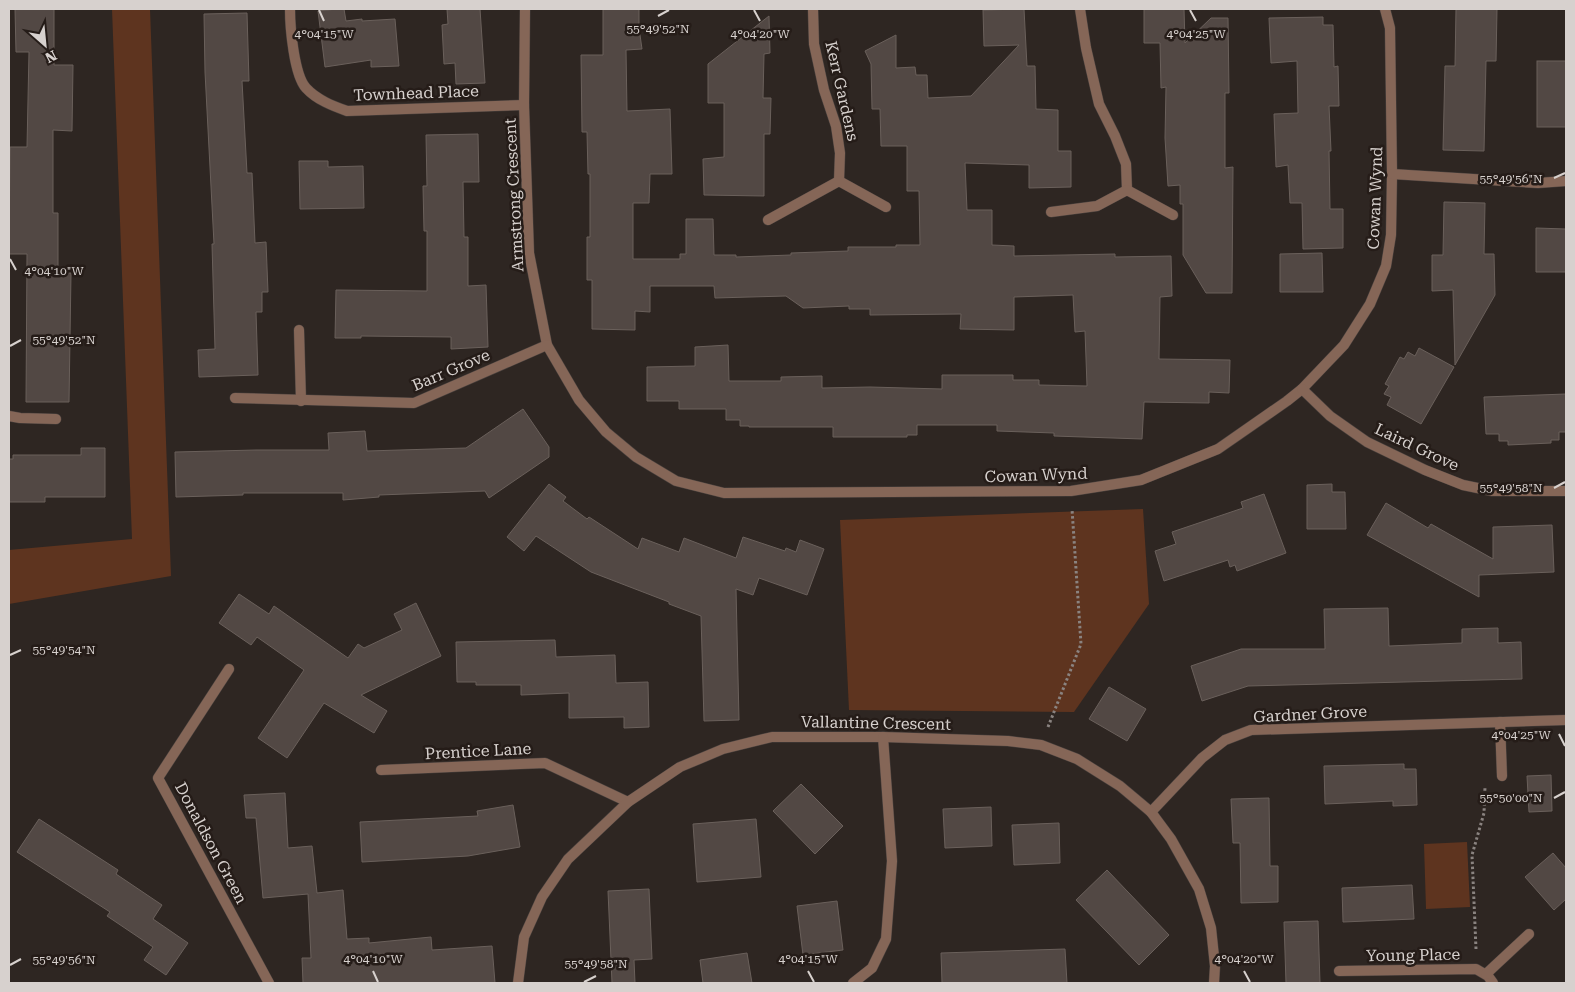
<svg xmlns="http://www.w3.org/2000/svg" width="1575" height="992" font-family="'Roboto Serif',serif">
	<rect width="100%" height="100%" fill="#2e2622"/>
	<g fill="#5e341f">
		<polygon points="112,9 150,9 171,576 9,604 9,550 132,539"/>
		<polygon points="1143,509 1149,604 1074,712 849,710 840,520"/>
		<polygon points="1467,842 1470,907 1426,909 1424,844"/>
	</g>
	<g fill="#524844" stroke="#6a605b">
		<polygon points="15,9 54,9 54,65 73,65 72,131 53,130 53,213 58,213 58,273 71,273 69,402 26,402 27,254 9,254 10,147 27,147 29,52 16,52"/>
		<polygon points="337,9 344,9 346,21 362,19 362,21 395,19 399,66 371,67 371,60 325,67 318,11"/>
		<polygon points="447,9 480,9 485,83 456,84 455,63 444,64 442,25 448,24"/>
		<polygon points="603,9 639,9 639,28 642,49 626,50 627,111 670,109 672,174 650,174 649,203 633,203 633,259 680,259 680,254 686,254 686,219 713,219 714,255 736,255 736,257 791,255 791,253 848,251 848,247 896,247 896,245 920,245 919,191 907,191 907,146 881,146 880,109 872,109 871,64 865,51 896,35 896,68 915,67 916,75 927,75 928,98 971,96 1019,45 984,46 983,10 1024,9 1027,66 1035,66 1036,109 1058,110 1058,151 1071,151 1071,187 1029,188 1029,165 965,163 967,210 992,210 992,245 1014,246 1014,256 1115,254 1115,257 1171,256 1172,296 1160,297 1159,359 1230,360 1229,393 1209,392 1209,403 1144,402 1142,439 1054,436 1054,433 997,431 997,425 917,425 917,435 907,435 907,437 833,437 833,427 749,427 749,426 740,426 740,420 726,420 726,409 679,409 679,401 647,401 647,367 695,366 695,347 728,345 729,381 781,381 781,377 822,376 822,388 870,387 942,389 942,375 1013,375 1013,380 1039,380 1039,385 1087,386 1085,331 1075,332 1073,295 1014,297 1014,330 960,329 961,314 870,315 870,309 849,309 849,306 803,308 786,296 715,298 714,286 650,286 650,312 635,311 635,330 592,329 592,280 587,280 587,237 590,237 590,174 588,174 587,132 582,132 581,55 603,55"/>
		<polygon points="1144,9 1184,9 1185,43 1211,18 1228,18 1229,93 1225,93 1225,168 1233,167 1232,293 1206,293 1183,255 1183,204 1180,204 1180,185 1168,186 1165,138 1166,87 1161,88 1160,43 1144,43"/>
		<polygon points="1456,9 1497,9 1496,61 1486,61 1484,151 1443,150 1445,66 1455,66"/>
		<polygon points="247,13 249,81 242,81 247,173 252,173 255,243 266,242 268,292 262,292 262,312 256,312 258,375 199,377 198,350 215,349 212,244 214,244 205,72 204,14"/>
		<polygon points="769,16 770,53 764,54 763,98 771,98 770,134 764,134 764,196 704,195 703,159 724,157 724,103 708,103 708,64"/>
		<polygon points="1323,17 1323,25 1333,25 1334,67 1338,66 1339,106 1329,106 1331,151 1329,151 1330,209 1343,209 1343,248 1303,249 1302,203 1290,203 1288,165 1276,167 1274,114 1298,113 1297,61 1271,63 1269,18"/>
		<rect x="1537" y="61" width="29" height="66"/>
		<polygon points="478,134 479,182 463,182 464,237 468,237 468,286 486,285 488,347 451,349 451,337 361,336 361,338 335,338 336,290 427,291 427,231 424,231 423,186 427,186 426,135"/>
		<polygon points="299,161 328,161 328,167 363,166 364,208 300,209"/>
		<polygon points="1444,202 1485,203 1484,254 1494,254 1495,295 1455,365 1453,290 1432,291 1432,255 1443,255"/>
		<polygon points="1536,228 1566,229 1566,272 1536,272"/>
		<polygon points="1322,253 1323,292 1280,292 1280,254"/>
		<polygon points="1419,348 1454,367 1421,424 1387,405 1391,397 1384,394 1389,386 1385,384 1400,357 1404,359 1408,352 1415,356"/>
		<polygon points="1566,394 1566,432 1559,432 1559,440 1551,440 1551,443 1508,445 1508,441 1499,441 1499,434 1486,434 1484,397"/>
		<polygon points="523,409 549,447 549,457 489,498 485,491 379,495 379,497 343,500 343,493 243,493 243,495 176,497 175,452 256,450 329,450 328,433 365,431 367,451 466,448"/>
		<polygon points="81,448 105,448 105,497 45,497 45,502 9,502 9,459 13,459 13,455 81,455"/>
		<polygon points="549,484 566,497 563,501 587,519 589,517 638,549 642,538 679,552 684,538 736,558 743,537 785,551 786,548 796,552 800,540 824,549 807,595 759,578 753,595 736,589 739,720 704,721 701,616 669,604 669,602 591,572 536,536 524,551 507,537"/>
		<polygon points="1332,484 1332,492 1345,492 1346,529 1307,529 1307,485"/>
		<polygon points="1264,494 1286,553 1237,571 1235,565 1230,567 1228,560 1164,581 1155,551 1176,544 1172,532 1243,508 1241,502"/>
		<polygon points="1386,503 1428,528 1431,524 1493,559 1493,527 1552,525 1554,572 1479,575 1479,597 1367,535"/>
		<polygon points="239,594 269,614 274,606 348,658 358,644 364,648 402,630 394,614 416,603 441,656 361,695 387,711 374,733 324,703 287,758 258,738 304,670 257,637 251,645 219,623"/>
		<polygon points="1388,608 1389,646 1462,643 1462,629 1498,628 1498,643 1521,642 1522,679 1248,686 1202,701 1191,666 1241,649 1325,649 1324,609"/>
		<polygon points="555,640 556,657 615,655 616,683 648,682 649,727 624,728 624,717 569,718 569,693 521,695 521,685 476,685 476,682 457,682 456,642"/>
		<polygon points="1109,687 1146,709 1127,741 1089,719"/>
		<polygon points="1404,764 1404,769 1416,769 1417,805 1393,806 1393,801 1325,804 1324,766"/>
		<polygon points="1551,775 1552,811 1529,812 1527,776"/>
		<polygon points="801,784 843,826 815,854 773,811"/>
		<polygon points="285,793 288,848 312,846 317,893 343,890 347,939 369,938 369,943 431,937 432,950 492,946 495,983 303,983 302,958 311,958 308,894 263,898 256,818 246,818 244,795"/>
		<polygon points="1269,798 1270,866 1278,866 1278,902 1241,903 1240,843 1233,843 1231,799"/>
		<polygon points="513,805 520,847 468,856 362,862 360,822 478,816 477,811"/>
		<polygon points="991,807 992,846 945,848 943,809"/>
		<polygon points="39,819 118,870 116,874 162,905 153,919 188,943 166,975 144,960 153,947 107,916 110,912 17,852"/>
		<polygon points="756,819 761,877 697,882 693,824"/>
		<polygon points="1059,823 1060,863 1014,865 1012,825"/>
		<polygon points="1553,853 1566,868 1566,899 1554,910 1525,877"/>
		<polygon points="1107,870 1169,935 1139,965 1076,900"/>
		<polygon points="1412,885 1414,919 1343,922 1342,888"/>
		<polygon points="649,889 652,959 634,960 635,983 612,983 608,891"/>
		<polygon points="837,901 843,950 803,955 797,906"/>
		<polygon points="1318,921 1320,983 1286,983 1284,922"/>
		<polygon points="1065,949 1067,983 942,983 941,953"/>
		<polygon points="747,953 752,983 703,983 700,960"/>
	</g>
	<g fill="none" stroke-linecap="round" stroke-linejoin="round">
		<defs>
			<g id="street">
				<path d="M290 9C290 27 294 75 306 88 317 100 333 106 347 111L524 105"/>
				<polyline points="525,9 524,105 529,253 547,345 579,400 606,432 636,457 676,481 724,493 1071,491 1141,480 1218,449 1287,401 1302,389 1344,345 1370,304 1386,266 1391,235 1392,174 1390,28 1385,9"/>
				<polyline points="813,9 814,44 824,90 836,126 840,153 839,181"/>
				<polyline points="1080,9 1086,48 1099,104 1115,136 1126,164 1127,190"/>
				<polyline points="1392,174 1538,183 1566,181"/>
				<polyline points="1051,212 1097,206 1127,190 1173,215"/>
				<polyline points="768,220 839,181 886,207"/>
				<polyline points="299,330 301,401"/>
				<polyline points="1302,389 1330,416 1367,442 1425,470 1463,485 1492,491 1566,491"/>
				<polyline points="235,398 414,403 547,345"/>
				<polyline points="9,416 20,418 56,419"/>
				<polyline points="229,669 158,778 269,983"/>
				<polyline points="1500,722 1502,776"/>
				<polyline points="381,770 545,763 628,802"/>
				<polyline points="1151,812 1202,758 1225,740 1251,730 1566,720"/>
				<polyline points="1339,971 1476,969 1488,976 1493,983"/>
				<polyline points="1486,974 1529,934"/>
				<polyline points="518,983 524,937 542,897 568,859 628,802 680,767 723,749 772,737 883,737 1008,741 1041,745 1077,759 1120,786 1151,812 1171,839 1199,889 1211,928 1215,966 1214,983"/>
				<polyline points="853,983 872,968 886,939 892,861 883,737"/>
			</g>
		</defs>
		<use href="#street" stroke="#49413e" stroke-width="11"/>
		<g stroke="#8a8380" stroke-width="3" stroke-dasharray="2.5 2.5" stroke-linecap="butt">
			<polyline points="1048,727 1081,644 1072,509"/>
			<polyline points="1476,949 1472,855 1484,813 1485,787"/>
		</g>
		<use href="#street" stroke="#856657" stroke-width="10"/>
	</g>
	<path fill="none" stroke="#d7d1ce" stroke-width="2" d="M319 10 324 21M754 10 760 21M1190 10 1196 21M658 16 669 10M1554 178 1565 173M10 259 16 270M10 346 21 340M1554 488 1565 482M10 655 21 650M1559 734 1565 746M1554 798 1565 792M10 965 21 959M373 971 378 982M808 971 814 982M1244 971 1250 982M584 982 596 976"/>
	<g text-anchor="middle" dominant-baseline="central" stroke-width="5" stroke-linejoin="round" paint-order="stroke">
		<g font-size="16" fill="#d7d1ce" stroke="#251c18">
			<text transform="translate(842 91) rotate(77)">Kerr Gardens</text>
			<text transform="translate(416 93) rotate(-2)">Townhead Place</text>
			<text transform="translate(514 195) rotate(-93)">Armstrong Crescent</text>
			<text transform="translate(1375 198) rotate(-88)">Cowan Wynd</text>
			<text transform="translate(451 370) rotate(-23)">Barr Grove</text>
			<text transform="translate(1417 447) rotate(25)">Laird Grove</text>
			<text transform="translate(1036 475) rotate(-2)">Cowan Wynd</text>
			<text transform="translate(1310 714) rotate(-3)">Gardner Grove</text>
			<text transform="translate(876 723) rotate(1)">Vallantine Crescent</text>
			<text transform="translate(478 751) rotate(-3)">Prentice Lane</text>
			<text transform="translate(211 843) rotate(62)">Donaldson Green</text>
			<text transform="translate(1413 955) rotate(-1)">Young Place</text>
		</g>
	</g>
	<g font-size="12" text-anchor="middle" fill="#d7d1ce" stroke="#251c18" stroke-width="5" stroke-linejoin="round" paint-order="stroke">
		<text x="658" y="33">55°49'52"N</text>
		<text x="324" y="38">4°04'15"W</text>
		<text x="760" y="38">4°04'20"W</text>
		<text x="1196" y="38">4°04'25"W</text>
		<text x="1511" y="183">55°49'56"N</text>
		<text x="54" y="275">4°04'10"W</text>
		<text x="64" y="344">55°49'52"N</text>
		<text x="1511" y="492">55°49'58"N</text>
		<text x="64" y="654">55°49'54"N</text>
		<text x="1521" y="739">4°04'25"W</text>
		<text x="1511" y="802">55°50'00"N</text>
		<text x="373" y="963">4°04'10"W</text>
		<text x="808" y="963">4°04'15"W</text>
		<text x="1244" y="963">4°04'20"W</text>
		<text x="64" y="964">55°49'56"N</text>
		<text x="596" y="968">55°49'58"N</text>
	</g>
	<rect width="1575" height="992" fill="none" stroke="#d7d1ce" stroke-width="20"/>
	<g transform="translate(45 45) rotate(153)" stroke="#251c18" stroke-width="4" paint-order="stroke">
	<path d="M0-4L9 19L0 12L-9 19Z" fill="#d7d1ce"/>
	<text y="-8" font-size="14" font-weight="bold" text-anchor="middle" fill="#d7d1ce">N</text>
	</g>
</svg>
